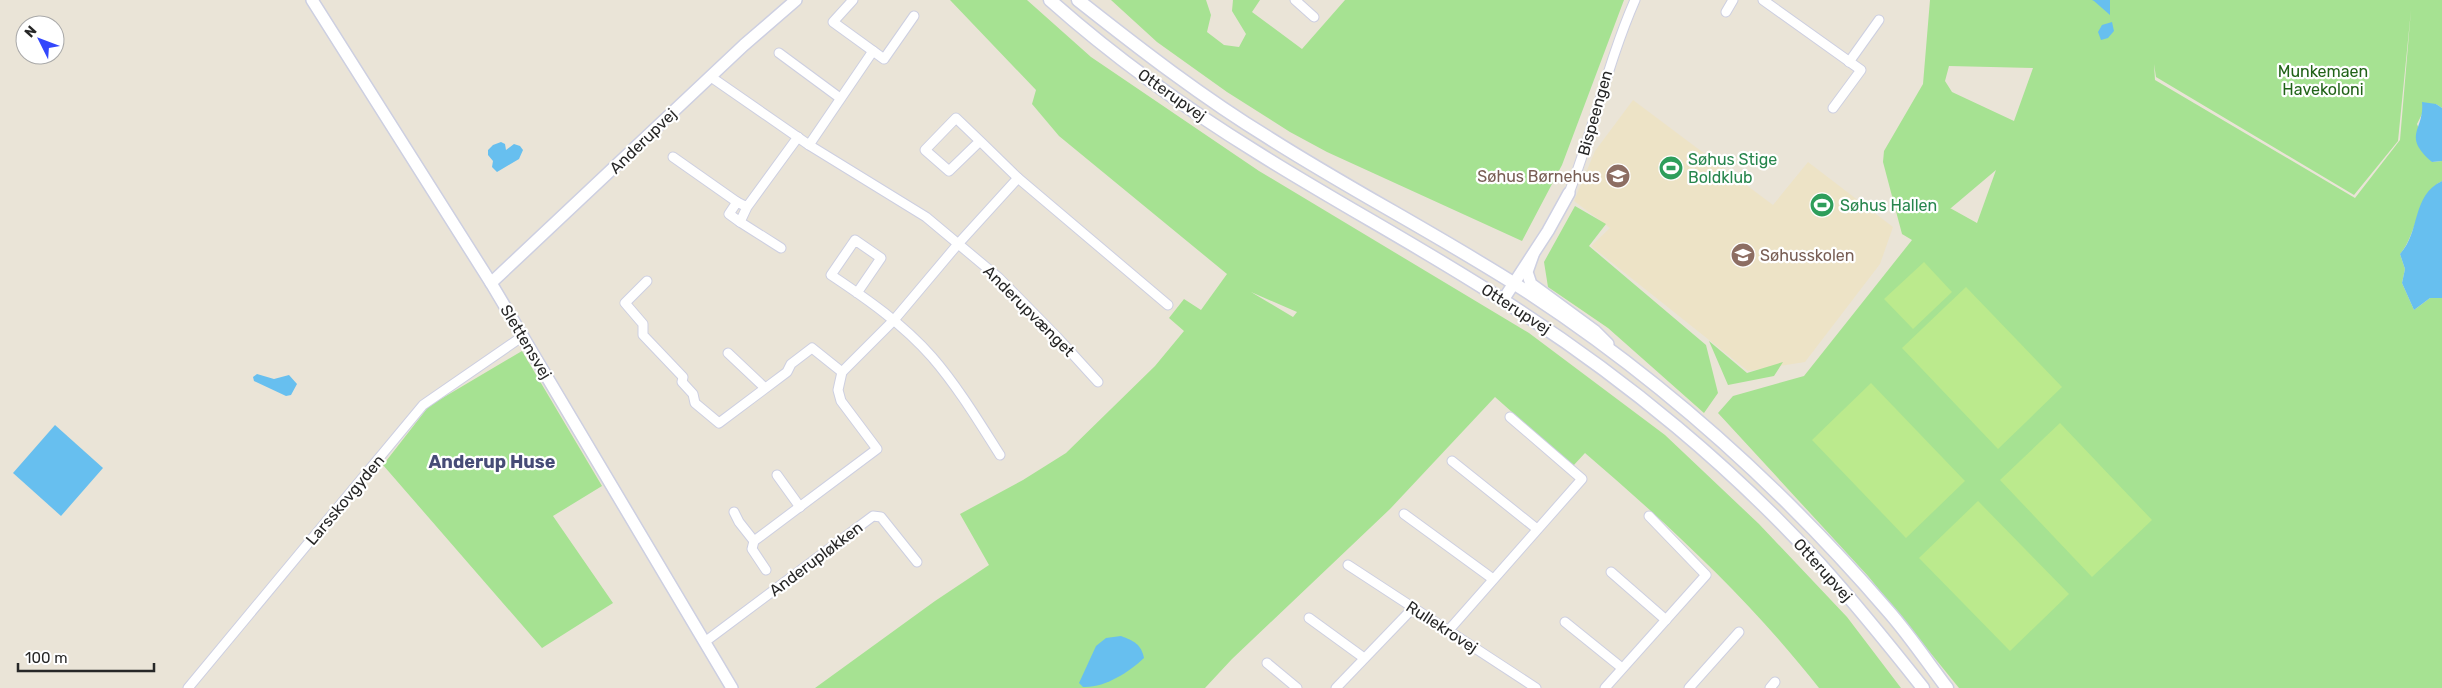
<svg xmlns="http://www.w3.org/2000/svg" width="2442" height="688" font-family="Rubik,sans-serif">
	<rect width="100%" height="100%" fill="#eae4d7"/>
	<polygon fill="#ede3c6" points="1633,100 1773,205 1808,162 1893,227 1880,264 1805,362 1748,371 1591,246 1610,228 1574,201 1595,151"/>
	<g fill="#a6e292" fill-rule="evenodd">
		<path d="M950 0H1027L1091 57 1259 171 1529 333 1665 435 1759 524 1847 617 1901 688H1819C1751 601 1669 525 1585 453L1573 466 1495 397 1390 509 1232 659 1205 688H815L935 601 989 565 960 514 1023 480 1066 453 1155 366 1184 331 1169 318 1184 299 1201 310 1227 274 1059 136 1032 104 1036 90ZM1251 292 1297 312 1293 317Z"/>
		<polygon points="1111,0 1206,0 1211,15 1207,32 1224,45 1239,47 1246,34 1232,11 1233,0 1260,0 1252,12 1302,49 1345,0 1624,0 1562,165 1522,241 1327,152 1290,132 1227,92 1157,42"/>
		<path d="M1930 0H2442V108L2436 104 2423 112 2417 124 2432 162 2442 161V181C2418 193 2417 235 2400 254L2405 269 2402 283 2414 310 2430 298H2442V688H1959L1868 576 1718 413 1733 396 1804 376 1912 240 1902 234 1883 162 1884 151 1923 84ZM2411 10 2400 140 2355 198 2155 80 2154 64 2156 77 2354 195 2398 141ZM1949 66 2033 68 2014 121 1952 92 1945 81ZM1996 170 1977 223 1950 208H1951Z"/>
		<polygon points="1575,206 1606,224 1589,246 1706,345 1718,393 1704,413 1608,328 1548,287 1544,262"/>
		<polygon points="1709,341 1747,373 1783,362 1774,376 1728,385"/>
		<polygon points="522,351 602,486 553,516 613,603 542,648 383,465 429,406"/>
	</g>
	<g fill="#bbea8d">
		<polygon points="1924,262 1952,292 1913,329 1884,299"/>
		<polygon points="1966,287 2062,387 1998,449 1902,348"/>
		<polygon points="1871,383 1965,481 1906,538 1812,440"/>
		<polygon points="2060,423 2152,520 2092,577 2000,480"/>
		<polygon points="1978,501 2069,594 2010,651 1919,558"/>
	</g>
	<g fill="#67bfef">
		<polygon points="2092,0 2110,0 2110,15 2094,1"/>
		<polygon points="2112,22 2114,31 2108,38 2101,40 2098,32 2102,25"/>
		<path d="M2422 102 2436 104 2442 108V161L2432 162C2401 135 2425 130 2422 102Z"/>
		<polygon points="501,142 505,144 506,150 514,144 520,146 523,150 519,159 497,172 492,167 493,161 488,155 488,150 493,145"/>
		<path d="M2442 181V298H2430L2414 310 2402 283 2405 269 2400 254C2421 231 2411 196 2442 181Z"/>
		<polygon points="257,374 274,379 289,375 297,384 291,395 286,396 254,381 253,377"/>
		<polygon points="55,425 103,468 61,516 13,473"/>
		<path d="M1121 636C1134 641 1141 644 1144 658 1129 672 1105 688 1083 687L1079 683 1096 646 1106 638Z"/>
	</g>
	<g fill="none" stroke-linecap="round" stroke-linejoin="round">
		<defs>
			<g id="minor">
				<polyline points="853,0 833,22 873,51"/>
				<polyline points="1295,0 1314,17"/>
				<polyline points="1763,0 1861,70 1833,108"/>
				<polyline points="1726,12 1733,0"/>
				<polyline points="779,53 840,98"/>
				<polyline points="1849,62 1879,20"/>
				<polyline points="711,77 809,145 926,217 999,278 1057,337 1098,382"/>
				<polyline points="980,141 956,118 925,150 949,171 980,141 1018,178 1168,305"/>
				<polyline points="809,145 873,51 884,59 914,16"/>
				<polyline points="673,157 737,202"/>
				<path d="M1569 193C1594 129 1607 64 1635 0"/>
				<polyline points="747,207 737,202 729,214 740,222 747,207 798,137"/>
				<polyline points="740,222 781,248"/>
				<polyline points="647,281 625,303 643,324 643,335 683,377 682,382 693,394 695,403 719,423 787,372 791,364 812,348 842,372"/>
				<path d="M857 293 881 258 855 240 831 275C867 299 903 324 932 357 958 387 979 422 1000 455"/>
				<polyline points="728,353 764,387"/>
				<polyline points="842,372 894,320 958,244 1018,178"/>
				<polyline points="1452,461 1537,529"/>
				<polyline points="777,475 800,507"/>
				<polyline points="734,512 739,522 754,541 877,449 841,401 838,390 842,372"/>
				<polyline points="1404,514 1493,579"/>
				<polyline points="754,541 752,549 766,570"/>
				<polyline points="1348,565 1536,688"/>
				<polyline points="1611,572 1666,620"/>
				<polyline points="1309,618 1364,658"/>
				<polyline points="1565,622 1622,668"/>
				<polyline points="1448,631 1582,479 1510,417"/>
				<polyline points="706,641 873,516 881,517 917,562"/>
				<polyline points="1267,663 1297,688"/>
				<polyline points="188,688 423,405 523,336"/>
				<polyline points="1336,688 1413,608"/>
				<polyline points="1605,688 1706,575 1649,516"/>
				<polyline points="1689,688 1739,632"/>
				<polyline points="1770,688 1775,682"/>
			</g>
			<g id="tertiary">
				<polyline points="312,0 491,283 732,688"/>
				<polyline points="1533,255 1527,272 1531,284 1595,331 1608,344"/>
				<polyline points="491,283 744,45 796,0"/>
				<polyline points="1503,300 1548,231 1569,193"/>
			</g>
			<g id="secondary">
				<path d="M1050 0C1114 57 1185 108 1258 153 1344 207 1434 254 1518 310 1626 380 1732 467 1819 563 1855 603 1889 645 1923 688"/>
				<path d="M1078 0C1140 49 1202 97 1269 138 1354 192 1444 238 1529 293 1663 381 1785 491 1889 612 1910 636 1928 663 1947 688"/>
			</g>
		</defs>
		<use href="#minor" stroke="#cdcfe1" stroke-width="11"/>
		<use href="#tertiary" stroke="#cdcfe1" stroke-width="14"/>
		<use href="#secondary" stroke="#cdcfe1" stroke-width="15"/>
		<use href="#minor" stroke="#fff" stroke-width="9"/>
		<use href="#tertiary" stroke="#fff" stroke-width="11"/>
		<use href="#secondary" stroke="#fff" stroke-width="12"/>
	</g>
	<defs>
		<symbol id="stadium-disc" viewBox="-11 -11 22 22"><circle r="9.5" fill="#2e9e5b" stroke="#fff"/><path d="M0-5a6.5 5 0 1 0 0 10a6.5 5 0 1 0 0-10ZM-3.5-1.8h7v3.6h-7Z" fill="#fff"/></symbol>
		<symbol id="school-disc" viewBox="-11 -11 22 22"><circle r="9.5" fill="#8d6e63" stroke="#fff"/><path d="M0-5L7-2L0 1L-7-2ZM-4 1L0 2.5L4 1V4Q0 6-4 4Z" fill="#fff"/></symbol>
	</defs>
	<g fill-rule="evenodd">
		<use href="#stadium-disc" x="1657" y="154" width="28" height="28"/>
		<use href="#school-disc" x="1604" y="162" width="28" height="28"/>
		<use href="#stadium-disc" x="1808" y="191" width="28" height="28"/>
		<use href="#school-disc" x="1729" y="241" width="28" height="28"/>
	</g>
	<g text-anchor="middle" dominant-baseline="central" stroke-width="4.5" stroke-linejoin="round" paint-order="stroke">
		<g font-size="16" fill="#216318" stroke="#fff">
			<text x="2323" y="71">Munkemaen<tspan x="2323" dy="18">Havekoloni</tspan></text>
		</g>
		<g font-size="16" fill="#272727" stroke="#fff">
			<text transform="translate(1172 95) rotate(35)">Otterupvej</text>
			<text transform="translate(1595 113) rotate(-74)">Bispeengen</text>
			<text transform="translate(643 141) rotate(-44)">Anderupvej</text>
			<text transform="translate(1516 309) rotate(33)">Otterupvej</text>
			<text transform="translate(1029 311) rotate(45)">Anderupvænget</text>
			<text transform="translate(526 342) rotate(59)">Slettensvej</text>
			<text transform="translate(345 500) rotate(-50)">Larsskovgyden</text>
			<text transform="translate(816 559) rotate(-37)">Anderupløkken</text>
			<text transform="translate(1823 570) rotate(48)">Otterupvej</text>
			<text transform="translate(1442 627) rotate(33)">Rullekrovej</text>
		</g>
		<g font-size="16" fill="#27864d" stroke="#fff" text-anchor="start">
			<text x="1688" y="159">Søhus Stige<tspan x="1688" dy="18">Boldklub</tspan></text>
			<text x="1840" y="205">Søhus Hallen</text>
		</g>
		<g font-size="16" fill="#785e54" stroke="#fff" text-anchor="end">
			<text x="1600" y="176">Søhus Børnehus</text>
			<text x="1760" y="255" text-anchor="start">Søhusskolen</text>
		</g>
		<g font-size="18" font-weight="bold" fill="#474c77" stroke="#fff">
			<text x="492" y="462">Anderup Huse</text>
		</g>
	</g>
	<g transform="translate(40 40) rotate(312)"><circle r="24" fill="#ffffff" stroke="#a9a9a9"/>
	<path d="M0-4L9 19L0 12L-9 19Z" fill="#3347fc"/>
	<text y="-8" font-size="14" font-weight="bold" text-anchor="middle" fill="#272727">N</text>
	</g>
	<path d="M18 663v8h136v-8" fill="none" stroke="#272727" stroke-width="2.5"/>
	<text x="25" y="663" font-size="15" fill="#272727" stroke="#ffffff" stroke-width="4" paint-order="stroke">100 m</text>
</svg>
